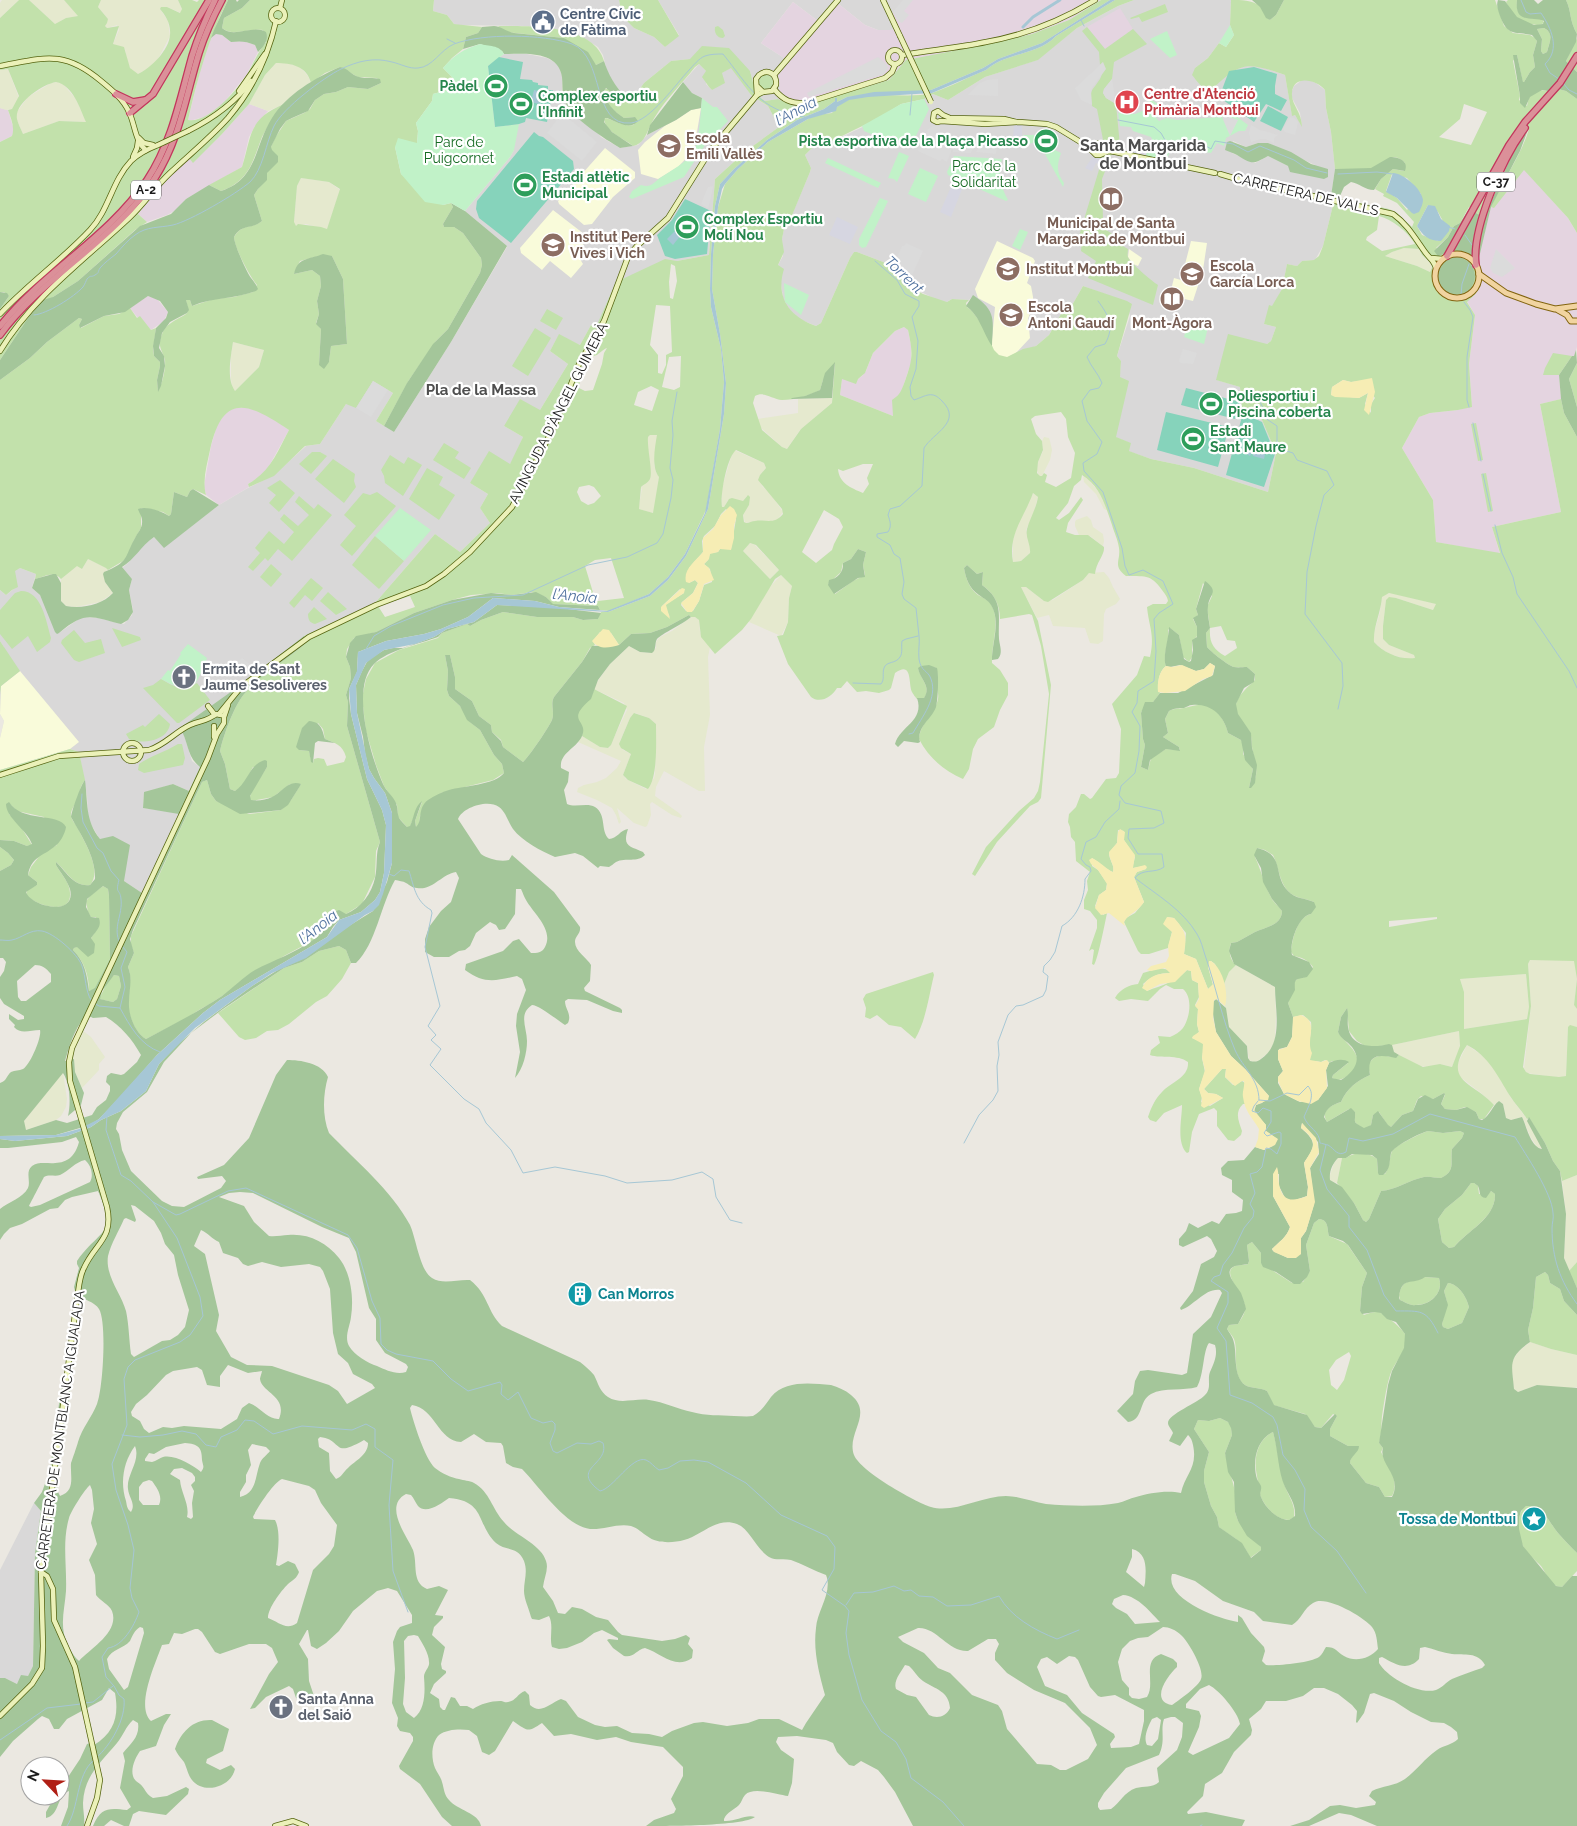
<svg xmlns="http://www.w3.org/2000/svg" width="1577" height="1826" font-family="Raleway,sans-serif">
	<rect width="100%" height="100%" fill="#ebe8e1"/>
	<g fill="#d9d8d8" fill-rule="evenodd">
		<polygon points="434,0 619,0 621,11 624,18 634,28 654,37 665,47 679,35 658,0 904,0 897,27 891,30 878,30 865,25 835,1 818,21 793,2 761,43 787,60 776,72 780,87 778,99 765,101 756,94 750,71 690,59 671,61 644,83 632,100 625,97 618,90 607,71 603,55 598,47 587,40 576,35 545,27 527,26 458,25 454,24 447,15 433,11"/>
		<path d="M1134 0H1231L1230 25 1234 35 1219 43 1208 58 1195 68 1229 73 1246 65 1259 66 1285 75 1292 115H1295L1302 126 1300 113 1292 98V91L1294 86 1302 80H1309L1316 83 1325 90 1326 108 1331 132 1335 169 1331 196 1335 197 1323 246 1315 260 1302 261 1297 266 1287 264 1282 289 1264 324 1276 327 1271 341 1217 380 1240 387 1242 410 1262 420 1276 453 1268 492 1194 468 1151 459 1128 451 1130 443 1115 437 1121 361 1117 356 1130 316 1127 302 1083 286 1071 307 1061 314 1049 335 1036 346 1010 356 999 355 973 296 969 300 952 299 947 302 940 301 908 286 896 269 891 265 857 252H854L850 258 821 323 816 326 799 319 784 304 778 265 783 256 782 239 785 224H788L810 172 811 168 805 155 813 147 822 146 933 94 948 100 985 77 1037 60 1077 28 1118 6ZM1233 141 1246 147 1258 143H1268L1315 165 1288 166 1268 156 1255 163 1232 153Z"/>
		<polygon points="504,54 527,54 547,58 558,64 562,76 562,91 601,137 620,148 638,145 647,135 666,125 702,98 692,93 683,82 699,64 706,71 706,84 712,90 722,73 731,67 751,95 768,106 779,127 746,151 715,179 709,255 677,261 665,260 646,269 596,328 591,325 580,345 559,335 550,351 568,364 540,410 504,426 523,437 513,460 510,464 470,483 488,494 480,508 490,523 460,552 435,534 375,603 304,636 242,684 184,735 192,761 200,767 189,791 173,784 144,793 143,808 179,813 142,893 124,881 88,819 87,795 79,752 70,749 0,770 0,738 4,721 0,714 0,694 4,647 0,641 0,590 6,595 15,588 15,570 20,568 36,574 32,588 40,595 59,633 80,618 85,617 98,618 124,624 132,615 133,610 129,590 132,579 122,568 128,563 144,544 154,537 164,547 219,505 246,489 274,475 306,446 320,444 346,404 373,381 393,393 376,421 394,432 451,342 507,247 465,211 510,157 514,150 488,66"/>
		<polygon points="34,1503 41,1511 35,1553 33,1666 28,1676 17,1684 5,1678 0,1678 0,1570"/>
	</g>
	<g fill="#e4d4e0">
		<polygon points="904,0 1101,0 1069,20 1032,34 902,66 889,80 807,105 794,106 778,99 780,87 776,72 787,60 761,43 793,2 818,21 835,1 865,25 878,30 891,30 897,27 892,14"/>
		<polygon points="1120,8 1133,29 1105,49 1087,27"/>
		<polygon points="216,34 222,35 231,42 243,41 255,45 258,52 247,74 222,105 204,117 193,120 188,120 203,59 211,38"/>
		<polygon points="249,104 268,111 255,126 249,137 242,167 186,199 176,210 167,215 147,222 138,214 169,176 189,158 193,162 222,134"/>
		<polygon points="0,108 8,110 14,130 12,136 0,142"/>
		<polygon points="1524,169 1568,218 1577,233 1577,347 1574,357 1544,375 1559,375 1561,399 1540,404 1561,512 1492,527 1500,554 1436,542 1433,500 1402,448 1419,417 1430,413 1458,410 1472,406 1469,364 1475,315 1467,301 1476,293 1479,255 1491,207 1494,207"/>
		<polygon points="148,296 157,299 168,312 164,321 151,330 140,317 138,318 130,308"/>
		<polygon points="904,327 908,330 911,345 911,363 893,416 840,395 842,379 858,379 862,376 866,371 873,353 895,331"/>
		<polygon points="247,407 266,414 289,430 268,468 260,477 248,484 249,487 219,505 206,495 204,486 211,446 217,425 226,412 235,408"/>
	</g>
	<g fill="#f9fbda">
		<polygon points="701,108 694,150 678,167 658,179 641,174 638,150 645,142 666,125 676,120 691,110"/>
		<polygon points="605,148 635,172 635,178 613,197 592,224 584,225 559,204 558,201"/>
		<polygon points="553,210 588,237 577,254 583,264 571,278 550,261 542,270 521,253 520,248"/>
		<polygon points="997,241 1033,258 1035,261 1027,283 1031,286 1033,297 1033,304 1028,319 1030,338 1015,354 1004,360 991,350 995,307 978,298 975,289"/>
		<polygon points="1191,241 1207,243 1203,270 1193,301 1172,296 1170,294 1174,278 1181,280"/>
		<polygon points="1129,249 1142,258 1138,266 1133,264 1128,257"/>
		<polygon points="20,671 79,742 70,749 0,770 0,738 4,721 0,714 1,686"/>
	</g>
	<g fill="#e5e9ce" fill-rule="evenodd">
		<polygon points="2,0 19,0 0,18 0,3"/>
		<polygon points="29,0 64,0 79,16 66,18 55,24"/>
		<polygon points="101,0 178,0 182,9 181,13 167,7 163,7 160,9 168,21 170,36 159,57 153,66 138,74 132,71 128,64 125,49 113,44 119,30 117,25 107,28 104,25 108,19 98,7"/>
		<polygon points="276,63 287,63 300,67 308,76 311,83 294,94 284,104 268,111 249,104 265,75"/>
		<polygon points="8,69 19,98 12,109 6,110 0,108 0,70"/>
		<polygon points="57,82 62,83 75,98 87,122 59,121 23,134 16,118 17,112 28,97 51,83"/>
		<polygon points="301,178 329,182 340,190 327,230 306,224 296,226 294,223 297,186"/>
		<polygon points="1404,248 1419,249 1422,255 1433,265 1430,272 1417,266 1385,256 1392,252"/>
		<polygon points="233,342 264,350 259,367 235,391 232,388 231,379 231,355"/>
		<polygon points="832,398 832,403 800,430 787,449 782,447 759,426 757,419 798,413 798,399"/>
		<polygon points="650,435 658,435 654,465 656,472 659,477 655,511 652,513 639,509 639,505 642,489 641,488 650,473 650,461 647,452 648,437"/>
		<polygon points="1044,437 1049,438 1050,441 1052,450 1050,460 1042,476 1039,476 1037,470 1038,462 1043,451 1042,441"/>
		<polygon points="734,450 764,463 766,468 760,475 762,486 770,493 783,512 777,520 769,522 756,521 745,523 743,514 749,505 747,496 743,501 728,500 724,507 722,507 722,488 731,457"/>
		<polygon points="1083,476 1089,480 1102,496 1108,511 1104,509 1096,494 1084,482"/>
		<polygon points="1033,493 1038,497 1034,512 1026,530 1031,546 1030,553 1021,561 1013,562 1013,541 1017,524"/>
		<polygon points="1087,516 1091,520 1093,527 1103,534 1104,541 1103,546 1090,536 1079,535 1075,526 1075,522 1076,520"/>
		<polygon points="750,543 755,545 779,570 770,579 743,551"/>
		<polygon points="88,559 107,568 108,570 106,571 105,582 113,593 100,602 76,607 66,606 61,601 61,579 77,565 82,569"/>
		<polygon points="1104,572 1109,578 1113,587 1120,599 1116,604 1106,609 1104,614 1103,641 1098,644 1090,643 1085,628 1053,626 1049,615 1037,618 1021,587 1026,587 1044,601 1053,600 1083,580 1089,573"/>
		<polygon points="781,575 792,586 789,598 788,622 781,636 749,622 769,588"/>
		<polygon points="1391,593 1437,604 1433,610 1396,598 1386,600 1383,626 1383,639 1389,645 1414,655 1415,658 1408,659 1392,655 1383,650 1374,642 1374,633 1380,612 1382,597 1385,594"/>
		<path d="M691 617H695L699 620 700 632 710 647 708 657 710 715 704 747 705 791H699L664 771 656 787 655 796 679 813 682 816 681 818 672 815 652 802 650 804 651 815 647 826 645 827 634 823 617 808 621 822 619 824 616 815 612 808 597 800 577 792 578 788 584 785 597 782 606 778 617 768 621 761 578 742 582 736 600 747 609 748 627 710 624 703 594 689 595 685 610 664 627 648 629 646 640 652 649 653 656 648V642L660 637 672 631ZM635 713 649 718 656 724 655 774 654 778 646 789 626 779 623 775 631 754 623 750 620 741 630 718Z"/>
		<polygon points="1530,960 1575,960 1577,979 1574,1005 1577,1009 1577,1027 1573,1026 1568,1027 1566,1076 1559,1078 1547,1076 1527,1073 1524,1069 1531,1006 1528,964"/>
		<polygon points="1236,965 1275,987 1276,1015 1275,1041 1269,1052 1258,1061 1254,1062 1249,1060 1247,1046 1230,1029 1225,1006 1226,995 1224,984 1229,972"/>
		<polygon points="1526,974 1529,1007 1527,1019 1464,1029 1464,992 1460,979"/>
		<polygon points="82,1030 91,1037 105,1057 99,1064 99,1070 82,1088 75,1072 74,1059 71,1060"/>
		<polygon points="1459,1031 1460,1048 1452,1067 1440,1064 1430,1067 1420,1066 1395,1054 1392,1049 1392,1045"/>
		<polygon points="1467,1045 1483,1056 1491,1065 1501,1079 1511,1098 1527,1119 1543,1149 1537,1147 1530,1136 1522,1117 1511,1120 1506,1118 1503,1104 1499,1101 1494,1105 1481,1093 1460,1077 1457,1070 1458,1063"/>
		<polygon points="63,1072 67,1099 66,1107 61,1116 56,1120 26,1130 23,1124 24,1121"/>
		<polygon points="1338,1158 1342,1158 1337,1183 1331,1181 1329,1178 1334,1163"/>
		<polygon points="1577,1175 1577,1262 1569,1271 1564,1258 1566,1214 1562,1181"/>
		<polygon points="1530,1342 1551,1349 1577,1355 1577,1387 1568,1389 1537,1385 1518,1392 1514,1390 1511,1363 1518,1352"/>
	</g>
	<g fill="#c2e1ab" fill-rule="evenodd">
		<path d="M19 0H29L55 24 66 18 78 16 64 0H101L98 7 108 19 107 23 105 26 107 28 119 26 113 44 124 47 130 68 138 74C151 68 169 50 170 35 171 24 166 16 160 9L161 7H167L180 13 182 9 178 0H192L197 2 199 0H228C208 39 198 77 188 120 208 124 239 88 248 73 254 62 258 52 266 42L263 30C250 28 233 37 222 28L224 18 242 8 250 0H434L433 11 447 15 454 24 482 27 478 33 466 37 463 49 452 58 443 68 453 78 455 84 451 89 433 94 432 101 416 123 418 131 417 143 395 147 401 174 443 205 451 203 453 207 443 224 444 227H454L463 233 481 258 482 265 480 273 448 329 436 341 409 380 384 426 376 421 393 393 373 381 356 408 346 404 320 444 305 446 274 476 249 487 248 484C270 472 278 451 289 430 249 403 223 391 210 450 207 465 202 480 206 495L193 489 190 491 187 497 174 492 171 514 169 516 163 512 141 508V528L134 540 128 556 123 561 108 570 106 568 88 559 82 569 77 566 61 579C53 570 45 577 35 579L36 574 20 568 15 571 18 587 12 590 6 595 0 590V380L30 358 47 342 79 318 82 319 79 325 81 328 104 316 119 314 130 308 137 318 140 316 151 330 156 328 153 349 154 356 160 362V366L157 380 158 391C162 385 166 369 165 360 162 349 157 348 162 334 167 320 187 317 188 311 189 308 186 303 186 300H190L192 306 214 299 234 297 253 292 257 285C250 277 234 247 234 237 242 223 252 229 262 221L254 195 258 189 266 180 271 147 275 138 286 121 304 113 310 109 315 100 324 94 336 92 348 87 368 89 381 83 377 78 358 77 340 67 325 73 311 83C307 66 291 63 276 63L265 75 249 104 222 134 193 163 189 158C170 175 154 194 138 214L147 222 135 230 78 281 53 297 24 324 0 360V309L9 296 4 292H0V142L12 136C15 127 11 119 8 110L12 109 19 96 8 69 0 70V18ZM56 82C73 85 80 109 86 122L59 121 23 134C21 129 18 124 17 119 14 103 43 84 56 82ZM301 178 329 182 340 189 327 229 321 227 298 224 296 226 294 222 297 186ZM319 256H332L343 279 347 344 331 346 329 362 319 365 321 329 316 323 319 314 317 301 321 286 320 276 312 270 294 274 300 261ZM233 342 264 350 259 367 235 391C226 379 231 356 233 342Z"/>
		<polygon points="619,0 658,0 679,36 665,47 654,37 634,28 624,18 621,11"/>
		<path d="M1101 0H1110L1042 43 998 59 983 68 931 90 847 97 837 102V98H836L835 101 824 109 797 120 767 140 734 169 720 184 715 206 711 254 710 289 711 307 721 349 724 382 720 429 706 510 685 554 668 577 649 594 609 611 600 610 598 606 552 604 546 597 532 592 512 595 497 593 471 595 452 600 414 613 376 632 354 638 347 649 346 657 350 667 351 678 346 695 348 702 347 726 380 842 376 851 375 877 362 904 346 914 332 913 321 934 312 941 284 956 208 1005C197 1010 189 1018 179 1022 168 1028 157 1033 146 1039 135 1033 129 1016 128 1004 128 991 133 979 128 967L134 953 131 945V936L202 782 207 780 211 794 216 801 249 814 281 810 291 800 301 784H290L273 797 251 801 249 799 253 789 267 767H253L243 786 235 791 230 789 225 764 220 751C224 734 234 705 246 692 263 672 287 660 306 643L304 636 375 603 435 534 460 552 490 523 480 508 488 494 470 483 489 451 510 464 523 437 504 426 520 399 540 410 568 364 550 351 559 334 580 345 591 325 596 327 616 282 665 259 677 261 709 255 715 179 746 151 779 127 768 106 751 95 731 68 722 73 725 83 712 90 709 87 702 77 706 71 699 64 695 67C680 86 660 105 650 126 646 135 643 144 633 146 624 138 606 133 604 119L606 118C616 121 623 127 634 125L635 117 624 118C615 112 601 101 605 89H609L617 97H625L632 100 644 83 671 61 690 59 702 46 729 48 750 71 756 94 765 101 778 99 794 106 807 105 889 80 906 60 994 43 1032 34 1069 20ZM671 264 675 266 677 281 673 299 670 298 669 282ZM656 305 670 306 672 352 666 355V365L662 374 658 373V355L650 345ZM607 348 604 353 602 364 593 390 585 391 579 388 580 379 577 377 588 354C597 360 600 350 607 348ZM681 356 680 387 674 390 662 387 669 357ZM651 386 659 390 652 411 634 405 638 392ZM650 435H657C655 447 651 467 659 477L653 513 639 509 641 487C644 484 648 483 650 479 653 471 647 449 648 437ZM589 485 594 487 601 496 594 503 588 505 581 501 577 492 579 487ZM611 558 624 598 598 601 595 599 585 566 595 560ZM410 596 415 607 385 617 378 606ZM318 723 323 729 325 739C335 743 343 745 346 757L344 762 327 766 324 759 318 758 314 759 313 763 311 760 309 751 299 750Z"/>
		<path d="M1115 0H1134L1118 6 1077 28 1038 60 985 77 948 100 933 94 924 99 901 104 879 118 854 130 822 146 813 147 805 155 811 168 810 172 788 225 785 224 782 239 784 252 778 265 784 269C775 298 790 317 816 326L821 323 850 258 854 252H857L891 265 896 269 908 286 923 294 947 302 952 299 969 300 966 303 967 307 972 311 983 326 994 350 999 355 1007 357 1023 349 1036 346 1049 335 1061 314 1071 307 1083 286 1127 301 1132 304 1117 356 1121 361 1120 377 1129 381 1116 437 1131 443 1129 451 1151 459 1194 468 1268 492 1276 453 1262 420 1242 410 1240 387 1216 380 1228 334 1267 344 1271 341 1276 327 1264 324 1269 305 1272 306 1282 289 1287 264 1297 266 1302 261 1314 260 1319 256 1323 246 1335 197 1340 196 1341 199 1389 209 1397 213 1412 227 1414 222 1397 203 1383 196 1384 194 1375 189 1381 179 1393 169 1404 171 1405 163C1391 149 1384 165 1373 168 1362 171 1346 169 1335 169L1331 132 1326 108 1325 90C1317 80 1293 74 1292 93 1291 105 1302 112 1302 127L1295 115 1292 116 1285 75C1245 61 1241 62 1210 91 1203 90 1197 81 1192 75L1195 68 1208 58 1219 43 1226 47 1234 35 1230 25 1231 0C1241 0 1252 0 1260 6 1264 12 1264 16 1270 20L1276 15 1284 0H1495L1504 26 1513 33 1530 35 1535 38 1537 41 1533 55 1535 67 1530 72 1524 82 1523 83 1517 55 1513 61 1520 96 1519 100 1527 106 1529 97 1540 90 1548 91 1554 88 1566 91 1577 99V233L1568 218 1524 170 1494 208 1491 207C1503 180 1521 156 1529 129 1509 154 1496 185 1485 215L1477 214 1473 207H1469L1460 223 1454 226 1448 237 1436 248C1450 255 1451 249 1463 252 1481 257 1488 279 1476 293 1474 296 1470 299 1467 302L1475 315 1469 364 1472 407 1458 410 1430 413 1419 417 1402 448 1433 500 1436 542 1500 553 1492 527 1561 512 1540 404 1561 399 1564 413 1577 437V1009L1574 1005 1577 979 1574 961 1530 960 1528 964 1531 1006 1523 1067 1526 1072 1530 1074 1559 1077 1566 1076 1568 1027 1570 1025 1577 1027V1175L1562 1181 1560 1171 1553 1161 1545 1143 1529 1118 1527 1119C1522 1111 1515 1104 1510 1096 1498 1077 1489 1056 1467 1045 1442 1082 1474 1082 1494 1105L1484 1119H1479L1476 1112 1465 1107 1456 1110 1445 1109 1441 1104 1445 1095 1444 1093 1433 1099 1421 1096 1417 1100 1413 1111 1402 1115 1391 1127 1388 1126 1379 1112 1373 1115 1371 1125 1364 1129C1351 1121 1356 1123 1355 1112L1349 1109 1327 1122C1320 1111 1331 1105 1341 1102 1347 1088 1357 1081 1370 1075L1368 1065C1376 1051 1385 1057 1397 1057L1399 1055 1423 1067 1440 1064 1452 1067 1460 1046 1459 1031 1392 1045 1367 1047 1357 1041 1349 1031 1347 1008 1341 1017 1338 1032C1345 1044 1368 1056 1352 1072 1348 1076 1343 1079 1338 1080L1332 1078 1333 1075 1348 1063 1332 1061 1329 1063 1328 1061 1325 1060 1321 1062 1315 1061 1311 1062 1309 1060C1313 1051 1309 1051 1309 1044 1310 1036 1312 1030 1311 1022L1303 1015 1293 1017 1288 1003 1295 981 1299 978H1303L1313 967C1308 960 1301 957 1294 956L1291 952C1292 940 1297 917 1311 914L1314 902C1308 899 1301 899 1295 896 1279 888 1280 869 1273 855L1265 850 1257 848 1255 857C1262 872 1264 885 1272 899 1274 903 1279 906 1282 911 1282 925 1266 927 1255 932 1249 935 1243 939 1237 942L1231 943C1228 950 1230 960 1236 965L1229 972 1224 984 1215 964 1211 961 1208 967 1213 985 1208 989 1196 959 1184 954 1186 933 1174 918 1167 917 1172 932 1168 948 1149 954H1141L1138 951 1124 922 1126 918 1135 913 1144 902 1134 877 1137 872 1146 869V867L1145 866 1133 868V865L1135 857 1124 840V831L1118 830 1117 843 1109 853C1109 860 1115 865 1113 872 1108 871 1099 862 1092 858V866L1098 870 1107 883 1106 890 1099 895 1095 906 1103 915 1107 913C1105 923 1098 959 1094 965L1092 964 1094 950 1092 949 1089 951 1097 928V920L1090 911 1084 909V900L1088 890 1087 881 1090 872 1076 861 1075 842 1071 837 1070 827 1068 822 1069 814 1076 807 1081 794H1084L1090 799 1092 798 1106 779 1116 778 1119 773 1121 729 1112 704 1137 675 1144 656 1150 657C1155 634 1149 628 1147 607L1153 604H1166L1168 601C1167 596 1165 594 1162 590 1150 573 1144 577 1126 576 1112 565 1121 561 1119 548 1118 540 1114 532 1112 525 1105 505 1101 487 1082 475L1081 480 1074 486 1068 503 1056 518 1059 520 1069 513 1081 497 1083 500 1068 523 1066 532 1075 535H1088L1104 547C1105 555 1096 562 1095 574L1089 573 1083 580 1048 602 1044 601 1026 587H1021L1038 621 1051 685 1041 798 1038 802 1030 806 997 842 975 876 972 874 986 847 1019 811 1034 798 1038 791 1040 782 1049 694 1041 646 1032 615 1029 614 1000 619C1000 605 994 593 982 585L983 572 977 574 967 565 964 568C966 579 969 588 978 595 982 597 988 600 991 604 1001 620 991 645 992 663L1000 670 1008 683V695L1000 710 994 727 978 739 973 749 969 769 963 779C944 771 929 758 919 739 920 723 935 714 938 699 939 694 937 691 937 687 936 677 940 677 935 667L918 668C920 679 933 688 923 699H917C916 698 913 694 912 692 908 684 913 660 895 673L891 688 889 690 879 693 866 691 857 692 847 681 841 688H837C832 697 820 704 811 697L788 664 777 636 783 635 788 622 789 598 792 586 781 575 775 579 751 619 742 630 715 654 701 637 699 620 695 617H691L689 615 667 627 650 633 631 634 619 645 611 633 600 632 593 641 595 645 590 648 582 662 554 697C550 704 555 712 552 720 549 727 529 757 523 762L503 747 501 740 492 732 491 725 479 716 472 701 455 689V677L450 655H445L448 671 447 690 449 696 460 706 470 722 480 730 494 755 502 764 504 773 493 780 441 793 420 816 419 826 416 827 415 821 422 802 418 806 410 827H407L398 817 397 805 384 786 376 765 366 731 362 698 366 679 375 663 399 650 438 638 442 633 467 624 470 626 481 620 503 612 537 617H573L583 620 598 619 601 612H608L650 596 668 580 686 556 708 509 724 414 726 383 720 334 712 289 713 255 718 207 725 184 738 169 768 142 808 119 816 115 832 113C852 84 903 101 932 93 950 87 968 77 986 70 1006 52 1037 56 1056 36ZM1464 104 1487 112 1471 145 1439 137 1460 119ZM1392 174 1407 178 1421 194 1407 210 1397 198 1386 191ZM1428 205 1438 212 1443 221 1438 241 1422 235 1417 226ZM1379 216C1393 220 1407 231 1415 244L1382 251 1366 240 1367 237 1377 230ZM1404 248 1419 249 1422 255 1433 265 1430 272 1417 266 1385 256 1392 252ZM1458 257C1483 262 1478 296 1454 295 1431 294 1432 257 1458 257ZM904 327 908 330C913 353 913 359 905 381 901 391 901 394 892 400L893 416 840 395 842 379 856 384 858 379 865 373 873 353 895 331ZM835 363 832 403 801 429 787 449 782 447 762 430 753 403 755 396C764 391 772 399 782 400 795 400 808 396 820 390L823 380ZM1343 380 1351 382 1362 381 1375 398 1371 404V413L1365 404 1368 393 1359 398 1331 395 1332 387ZM1061 412 1066 419 1068 437 1075 453 1071 478 1056 487 1045 482 1047 475 1044 473 1042 476H1040L1037 473 1038 462 1043 450 1042 441 1036 434 1031 419 1035 416ZM736 450 764 463 766 468 760 475 758 480 782 509 783 514C774 525 766 519 755 521 752 521 749 523 746 523L744 522 743 515 749 505 750 497 748 495 743 501 732 498 729 499 724 507H722C720 495 727 457 736 450ZM863 464H873L867 478 869 484 863 493C851 488 839 483 838 469L843 471ZM1033 493 1038 497C1036 509 1030 518 1027 529 1025 537 1031 545 1030 553L1021 561 1013 562C1008 534 1024 518 1033 493ZM726 509 736 519 731 549H720L718 552 710 553 708 560 704 564 710 569 712 582 704 585 699 601 693 611H686L681 605 682 602 693 593 698 583 695 580 689 583V568L703 552 702 541 704 536 715 526 721 514ZM824 510 839 519 843 527 834 544 832 550 816 563 802 552ZM750 543 756 545 779 570 770 579 743 551ZM858 549 866 552 863 565 865 575 853 581 835 594 828 584 841 572 843 563 851 559ZM1203 583 1212 596 1207 607 1210 628 1206 633 1207 647C1211 652 1229 666 1234 667 1238 668 1243 667 1247 667L1255 674V680C1249 686 1238 695 1236 704 1234 714 1245 724 1250 732 1252 737 1251 742 1252 747 1254 762 1262 775 1249 788L1253 769 1243 754V744L1241 740 1228 733C1226 722 1216 706 1203 705 1196 704 1191 707 1184 708 1178 709 1175 708 1169 711L1165 719 1168 733 1163 737 1179 747 1180 750 1166 749 1151 758 1148 770 1141 767 1145 745 1143 739 1141 712 1154 701 1160 693C1156 685 1159 671 1166 666 1162 655 1170 642 1168 630L1170 628 1179 635 1183 657 1189 662 1192 657V642L1198 635 1197 627 1193 619 1198 615 1196 609ZM680 589 684 593 666 604 665 607 670 617 661 609 662 606ZM1389 593 1436 604 1433 610 1396 598 1389 597 1386 600 1383 626V639L1389 645 1414 655 1415 658C1400 660 1384 653 1374 642 1373 627 1381 612 1382 597ZM1221 626 1227 640 1235 641 1237 648 1225 656C1213 649 1209 642 1210 628ZM1437 917V919L1389 927V921ZM1526 974 1529 1007 1527 1019 1464 1029V992L1460 979Z"/>
		<path d="M1508 0H1517C1515 20 1528 18 1542 19L1544 23C1537 28 1523 22 1516 17 1512 13 1509 7 1506 2Z"/>
		<path d="M1566 0H1577V34C1569 20 1572 13 1566 0Z"/>
		<polygon points="1165,4 1168,12 1142,22 1139,17 1131,19 1130,18"/>
		<path d="M498 26C529 26 594 24 604 61L596 65 564 38 506 32Z"/>
		<path d="M718 26 723 30 725 36 723 38C717 38 714 33 715 27Z"/>
		<path d="M1087 27 1105 49 1133 29 1147 44 1114 62 1112 79 1104 89 1103 93 1106 98 1116 104 1120 146H1115L1102 179 1103 221 1105 229 1118 238 1121 245 1128 249C1128 252 1127 255 1128 257 1130 263 1152 281 1158 285L1153 305 1088 278 1096 261 1081 251 1082 241 1079 236 1105 150 1097 109 1092 106C1090 87 1091 93 1100 79 1103 74 1102 67 1103 62L1100 65 1099 52 1082 31Z"/>
		<path d="M1544 28C1555 34 1549 43 1547 52L1543 54 1541 51 1542 39 1537 29Z"/>
		<polygon points="1577,38 1577,72 1566,61"/>
		<circle cx="766" cy="82" r="7"/>
		<path d="M284 104C275 114 268 125 262 137 252 163 249 181 221 191L209 185 242 167C252 135 248 119 284 104Z"/>
		<polygon points="547,309 563,318 556,330 540,321"/>
		<polygon points="535,328 551,338 528,376 512,366"/>
		<polygon points="1553,353 1572,356 1559,375 1543,375 1545,368"/>
		<polygon points="1577,363 1577,407 1569,379"/>
		<polygon points="1476,423 1483,460 1478,461 1471,424"/>
		<polygon points="444,443 459,452 455,458 471,468 464,479 433,460"/>
		<polygon points="312,452 320,452 327,456 311,474 299,464"/>
		<polygon points="390,455 404,464 408,457 422,465 403,496 385,483 384,476 381,470"/>
		<polygon points="333,459 355,474 354,481 356,487 344,503 315,479"/>
		<polygon points="427,468 443,477 439,485 455,495 439,520 409,499"/>
		<polygon points="1486,473 1493,511 1488,512 1481,474"/>
		<polygon points="280,480 295,493 279,512 269,503 276,495 267,488"/>
		<polygon points="377,492 396,506 352,556 340,545 356,526 344,515 363,493 370,495"/>
		<polygon points="299,496 314,509 318,504 332,515 292,561 278,549 268,561 265,558 253,571 248,567 260,553 255,548 269,531 284,544 294,532 280,519 284,514 298,526 309,515 295,502"/>
		<polygon points="375,536 404,561 379,589 352,565"/>
		<polygon points="271,564 282,574 271,587 260,577"/>
		<polygon points="311,578 323,588 312,601 305,595 294,608 289,603"/>
		<path d="M21 591C42 591 46 621 51 638L50 642 37 652 28 636 12 649 0 634V610L15 593Z"/>
		<polygon points="328,592 347,609 336,615 320,601"/>
		<path d="M314 607 327 619 315 624C310 623 308 620 308 614Z"/>
		<polygon points="112,628 140,637 141,640 122,647"/>
		<polygon points="74,630 85,643 101,639 105,653 79,662 74,660 61,643 62,640"/>
		<polygon points="0,641 20,671 1,686 0,694"/>
		<path d="M161 679C175 687 182 692 197 683L210 700 179 723H177L143 688 153 685Z"/>
		<path d="M594 689 627 706 611 745 608 748 600 747 582 736C585 727 575 721 578 713 581 702 591 703 594 689Z"/>
		<path d="M634 713 649 718 656 724C656 740 658 777 648 789L628 780 623 775 631 754 621 748 619 744 630 718Z"/>
		<path d="M159 714 170 724C168 741 141 745 129 739L126 734 143 725 145 727Z"/>
		<path d="M178 744H182L185 758 183 765 144 773 138 770 139 764C150 756 165 752 178 744Z"/>
		<path d="M70 749 79 752 85 780C80 786 80 791 78 798 76 804 70 810 71 816 72 821 75 823 77 827 84 841 103 871 90 885 73 887 67 871 56 862V865C61 874 70 883 70 893 72 917 35 905 26 895L27 890 37 885V882L28 875 31 867 41 854 57 845 44 817 17 811 10 804 9 814 21 827 32 845 27 846 14 841 0 840V770Z"/>
		<polygon points="0,847 8,853 14,860 11,865 0,871"/>
		<path d="M103 886 108 889 109 896 110 959 95 989 89 991C89 975 84 961 73 950L74 948 92 940 91 938 99 926 96 917H91L88 912 86 901 91 895Z"/>
		<polygon points="339,946 346,950 351,963 342,979 327,996 316,1002 289,1024 278,1030 267,1031 256,1038 245,1040 239,1037 218,1013 284,968 302,962 319,951"/>
		<path d="M1160 968 1169 970 1171 973C1159 973 1152 976 1143 984L1147 991C1162 985 1176 982 1187 970L1191 971 1192 980 1198 983 1199 997 1195 1005 1198 1009 1197 1024 1199 1032 1192 1038 1202 1042 1204 1046 1202 1058 1205 1072 1199 1089 1202 1097 1201 1102 1210 1106 1223 1098 1216 1094 1208 1093 1204 1089 1222 1069H1226L1225 1077 1233 1085 1242 1081 1245 1083V1104H1243C1234 1113 1239 1121 1242 1131L1241 1135 1234 1141 1228 1140 1217 1126V1111L1214 1108 1199 1114 1192 1132 1189 1152 1187 1153C1176 1143 1182 1119 1182 1105L1164 1113 1156 1122 1150 1120 1148 1117C1151 1108 1155 1099 1162 1092 1171 1082 1189 1078 1188 1062 1177 1054 1162 1059 1150 1055L1151 1050 1160 1043 1158 1036 1170 1037C1175 1035 1180 1032 1183 1028 1190 1018 1193 997 1183 989H1174L1166 985 1160 989 1148 1001 1131 999 1119 1001 1115 998C1120 989 1129 985 1138 984L1143 973Z"/>
		<path d="M933 972 934 975C929 995 926 1021 915 1039L901 1027 889 1025 877 1015 870 1019 865 1017 866 1008 863 999 866 994Z"/>
		<polygon points="114,975 119,976 121,986 117,999 113,1002 99,999 108,981"/>
		<path d="M1428 1131 1443 1133 1460 1131 1464 1133 1462 1138 1452 1149C1450 1163 1456 1171 1441 1178 1435 1178 1430 1176 1424 1177 1409 1180 1396 1190 1381 1191L1369 1219 1366 1222 1363 1220 1354 1203 1337 1183 1342 1158H1346C1355 1151 1369 1152 1377 1159L1378 1173 1385 1174C1390 1167 1389 1159 1392 1151 1395 1146 1421 1133 1428 1131Z"/>
		<path d="M1471 1183H1474L1478 1186 1479 1194 1489 1193 1491 1191 1495 1194C1496 1218 1467 1231 1454 1247L1449 1248 1442 1242 1438 1219 1445 1209 1462 1195Z"/>
		<path d="M1319 1219C1329 1220 1327 1229 1329 1236L1347 1244 1367 1273 1362 1287 1360 1311 1364 1315C1368 1314 1374 1311 1379 1312 1383 1313 1403 1329 1405 1334 1409 1348 1398 1358 1392 1370 1387 1381 1384 1403 1382 1416 1381 1425 1382 1434 1379 1443L1383 1448 1381 1452C1388 1466 1400 1481 1392 1496L1385 1497 1379 1487 1366 1483 1350 1463C1350 1456 1357 1453 1358 1446H1348L1330 1436V1429L1337 1416 1333 1414 1321 1428 1315 1427 1305 1414 1273 1405 1267 1391C1260 1387 1251 1389 1245 1385 1231 1375 1239 1352 1234 1339 1232 1335 1229 1332 1227 1329L1229 1325 1238 1324C1241 1319 1246 1313 1245 1306 1244 1296 1224 1275 1232 1268 1236 1264 1243 1266 1248 1264L1249 1261 1247 1245 1252 1242 1261 1253V1263L1292 1283 1303 1282 1310 1271 1306 1245 1314 1223ZM1349 1352 1351 1356 1344 1380 1337 1390 1331 1385 1329 1370 1336 1360Z"/>
		<polygon points="1577,1262 1577,1288 1569,1271"/>
		<polygon points="1545,1272 1548,1275 1550,1283 1560,1289 1564,1301 1577,1315 1577,1355 1551,1349 1530,1342 1528,1330 1533,1308 1536,1277"/>
		<path d="M1424 1277 1439 1278C1444 1293 1430 1305 1416 1305 1410 1306 1405 1302 1400 1300L1399 1295C1403 1276 1413 1284 1424 1277Z"/>
		<path d="M1448 1283C1459 1284 1467 1298 1469 1307L1462 1323 1448 1329 1443 1327 1442 1324 1447 1302 1444 1291Z"/>
		<path d="M1220 1418 1228 1422 1231 1425 1232 1435 1225 1453 1235 1491V1512L1238 1521 1261 1547V1550L1250 1558C1243 1540 1233 1538 1219 1527L1217 1517 1211 1506 1204 1482V1471L1209 1452 1194 1429 1198 1420 1209 1421Z"/>
		<path d="M1273 1432C1278 1449 1279 1466 1284 1483 1287 1495 1296 1503 1294 1517L1289 1520C1276 1520 1265 1507 1260 1495 1261 1487 1258 1484 1257 1476 1253 1459 1257 1440 1273 1432Z"/>
		<path d="M1526 1506C1543 1505 1549 1522 1558 1533 1564 1540 1570 1546 1577 1553V1571L1562 1587C1550 1587 1547 1574 1541 1566 1535 1560 1527 1554 1523 1546 1518 1535 1515 1514 1526 1506Z"/>
	</g>
	<g fill="#a4c69a" fill-rule="evenodd">
		<path d="M228 0H236L237 2 239 0H250L242 8 224 18 222 28C234 39 253 24 266 32 269 40 264 46 258 52L255 45C246 41 240 41 231 42L222 35 216 34 211 38 214 30Z"/>
		<polygon points="1252,0 1284,0 1276,15 1270,20 1266,18 1260,7"/>
		<path d="M1498 0 1505 1 1517 17 1534 25 1543 24 1544 21C1533 16 1514 25 1517 0H1534L1538 4 1543 0H1566C1572 13 1569 20 1577 34L1576 42 1566 61 1577 72V99L1566 91 1554 88 1548 91 1542 90 1530 97 1525 108 1520 103V96L1513 55H1517L1523 82H1524L1530 72 1535 67 1533 55 1537 41 1532 35C1514 31 1508 37 1500 16 1498 10 1496 6 1498 0ZM1544 28C1555 34 1549 43 1547 52L1543 54 1541 51 1542 39 1537 29Z"/>
		<path d="M494 26C501 26 507 32 514 33L564 38 588 52 596 65 604 61C608 74 615 86 625 97H617L606 88 604 91C606 104 614 111 624 118L635 117 638 121C630 131 617 122 607 118H605L604 122 612 132 633 146 620 148C604 138 579 123 568 107 561 97 563 89 562 77 558 50 524 54 504 54L502 51 480 44 463 49 466 37 478 33 482 27Z"/>
		<path d="M340 67C348 68 351 75 359 77 366 79 373 77 380 79L381 83 368 89 348 87 336 92 324 94 315 100 308 111 292 118 286 121 280 129 271 147 272 150 278 156V162L267 173V180L258 189 254 195 262 221C252 230 242 223 234 237 234 244 246 271 251 278 254 282 256 284 258 289L256 291C235 299 213 297 192 306L190 300H186L189 310 187 313 170 322 162 333 159 348 164 356 165 366 161 386 158 392 157 380 160 366V362L154 356 153 346 156 328 166 318 168 312 160 301 148 296 125 312 104 316 80 328 79 325 82 319 79 318 47 342 30 358 0 380V360L30 315 43 300 53 297 78 281 140 226 171 214 186 199 209 185 221 191C258 179 254 146 272 118 287 94 315 78 340 67Z"/>
		<polygon points="683,82 692,93 702,98 701,108 691,110 676,120 647,135 650,125"/>
		<path d="M1529 127 1520 151 1491 207 1478 262C1464 251 1455 249 1438 256L1434 251 1448 237 1454 226 1460 223 1472 204 1477 214 1485 215 1516 146Z"/>
		<path d="M1230 141 1246 147 1258 143H1268L1291 152 1311 164 1328 169V177L1324 179 1290 172 1288 166 1268 156C1252 165 1252 164 1237 155 1234 153 1229 152 1225 150L1227 142Z"/>
		<path d="M1390 157C1399 157 1409 161 1405 171L1393 169 1381 179 1374 190C1365 190 1359 183 1351 182L1344 187 1340 196H1331L1335 169 1371 168Z"/>
		<polygon points="451,203 465,211 507,246 451,342 394,432 384,426 407,383 433,344 448,329 480,273 482,265 481,258 463,233 454,227 444,227 443,224 453,207"/>
		<path d="M323 254 332 256 343 279 347 344 331 346 329 362 324 369 319 365 321 329 316 324 319 314 317 301 321 286 320 276 312 270 294 274C298 257 308 260 323 254Z"/>
		<circle cx="1456" cy="276" r="19"/>
		<polygon points="0,292 7,293 9,296 0,309"/>
		<path d="M973 295C997 311 993 320 992 346 983 333 980 316 966 306Z"/>
		<polygon points="1576,350 1577,363 1569,379 1577,407 1577,437 1564,413 1561,399 1559,375 1572,356 1574,356"/>
		<polygon points="835,362 832,398 791,399 792,398 805,396 820,390 825,373"/>
		<path d="M193 489 219 505 164 548 154 537C141 546 135 559 122 567L132 579 129 590 133 612 128 620 121 624C90 616 85 611 59 633L57 634 55 632 40 595 32 588 35 579 53 574H56L61 583V601L66 606C82 609 102 605 113 593L105 582 103 574 104 572C129 562 124 558 135 538 138 532 143 528 142 520 142 516 139 513 138 509 147 506 161 511 169 516L171 514 174 492 187 497 190 491Z"/>
		<path d="M858 549 866 552 863 565 865 577 858 578 834 594 828 585 829 580C837 579 844 572 843 563L851 559Z"/>
		<path d="M967 565 977 574 983 572 982 585C1004 601 998 615 999 639 1000 647 1003 653 998 659L992 660C992 643 1001 621 991 605 988 600 983 598 979 595 969 588 966 579 964 568Z"/>
		<path d="M1205 581C1220 592 1209 594 1208 606 1207 613 1209 621 1210 628L1206 633 1207 647C1211 652 1229 666 1234 667 1238 668 1243 667 1247 667L1255 674 1254 682 1244 688 1236 704 1238 714 1251 733 1252 748 1257 765 1255 783 1251 788H1249L1253 769 1245 760 1241 740 1228 733C1224 715 1210 703 1192 705 1189 705 1187 707 1184 708 1178 708 1175 708 1169 711L1165 719 1168 733 1163 737 1179 747 1180 751 1166 749 1150 760 1148 770 1141 767 1145 745 1143 739 1141 713 1145 702H1153L1160 693H1178L1213 675 1215 666 1210 663 1204 669 1196 671 1180 665 1170 667 1166 666C1162 657 1169 638 1169 627L1179 635 1184 659 1189 662 1191 661 1193 650 1192 640 1197 637V627L1193 618 1198 615 1196 609Z"/>
		<path d="M536 592 546 597 553 604 598 606 600 610 559 607 535 601 493 598 468 617 441 629 424 634 386 641 358 652 357 672 349 689V698L351 714 367 779 382 810 386 825 384 873 380 892 375 900 361 912 339 920 333 927 327 937 220 1000 203 1013 157 1055 122 1095 99 1119 90 1125 56 1135 0 1136V1083C7 1081 6 1076 11 1072 15 1070 19 1071 23 1069 30 1065 42 1037 40 1030 30 1030 21 1035 14 1027L15 1025 9 1019V1014L18 1020 24 1019V1016L4 1004 0 998V977L4 971 6 962 3 958H0V871L11 865 14 860 8 853 0 847V840L14 841 27 846 32 844C27 830 6 818 6 804L9 802C22 823 59 812 66 827 65 834 60 843 54 847 43 856 31 857 28 875L37 882V885L26 892C30 906 77 918 70 889 67 880 60 872 56 865V862C66 871 73 887 90 885L95 879C96 857 81 835 71 817 72 810 81 784 85 780 88 803 85 820 100 839L113 836 130 845 124 881 142 893 179 814 143 808 144 792 173 784 189 791 200 767C186 756 189 742 180 728L242 684 304 636 306 643C287 660 264 672 246 692 234 705 224 734 220 751L225 764 230 789 235 791C248 783 249 764 265 760L267 761V767L250 796 251 800C258 801 266 800 272 797 282 792 289 779 301 784L300 786 288 805 281 810 240 814 216 801 211 794 207 780 202 782 133 930 130 939 134 953 128 967C133 979 129 989 129 1002 128 1014 135 1033 146 1039 172 1025 198 1012 222 996 233 988 243 977 255 970 274 960 295 953 313 940 324 932 328 913 339 910L346 914C361 908 372 893 375 878 378 865 375 854 380 842L347 726 348 702 346 695 351 678 350 667 346 657 350 643 356 636 376 632 414 613 452 600 491 593 512 595ZM103 886 108 889 109 896 110 959 95 988 89 991C87 975 85 962 73 950L74 948 77 947 88 957 94 953 95 944 91 938C96 931 102 927 99 918L91 917 86 907 87 899ZM35 965C42 965 46 968 51 974V982L26 1001H21L18 997 17 981ZM114 975 119 976 121 986 117 999 113 1002 100 999 102 991ZM91 1017 93 1018 106 1017C121 1026 132 1039 141 1055L137 1062 124 1074 121 1075 111 1073 107 1076 106 1082 110 1086V1091L106 1100 97 1107 92 1115 67 1123 56 1120 26 1130 24 1121 63 1073C70 1084 71 1103 68 1116L81 1105 84 1093 75 1072 74 1059 65 1061C69 1047 74 1030 84 1018Z"/>
		<path d="M497 605 551 607 601 613 598 619 583 620 573 617H537L503 612 481 620 470 626 467 624 442 633 438 637C419 644 388 650 374 664 350 688 371 757 383 784 386 791 393 796 396 803 398 808 397 813 399 818 401 821 404 824 407 827L410 826C414 818 414 807 422 801L415 821 416 827C423 821 417 808 428 800 434 796 442 792 449 790 463 786 495 785 504 773L502 764 494 755 480 730 467 720 460 706 449 696 447 690 448 671 445 655H450L455 677V689L472 701 479 716 491 725 492 732 501 741 503 747 523 762C529 757 549 727 552 720 555 712 550 704 554 697L582 662 592 646 619 645 631 634 650 633 667 627 689 615 691 617C683 624 661 634 657 639 655 642 656 647 654 651L652 653 640 652 629 646 610 664 598 680 591 699C564 722 589 719 582 736 577 748 559 753 561 768L569 772 568 782 564 790 567 804C576 808 587 802 595 807 607 815 600 831 609 839 617 839 620 830 628 829 622 847 630 846 643 852L645 855C637 863 626 857 616 862 613 864 611 866 609 867L600 866 598 868 583 856 575 853 555 857C541 851 522 841 513 829 508 822 506 812 499 807 488 799 463 807 458 819L481 854C488 859 500 862 509 860L512 855 554 892 580 927C581 934 575 936 575 942 575 951 587 958 591 965L590 981 584 988 585 991 620 1008 622 1010V1013L613 1011 587 1000 568 999 565 1001C565 1009 572 1014 568 1023L565 1025C557 1020 539 1005 532 1005 518 1014 527 1028 527 1041 527 1053 523 1069 515 1078L520 1052 516 1026 517 1014 526 990 522 979 517 976C495 981 484 984 465 970L466 964 503 951 513 941 519 939 531 953C537 953 542 953 545 947 554 930 534 914 526 900 524 897 523 893 521 889H516L515 914 505 929 499 930 496 925 490 922 476 933 470 946 465 950 459 951 449 957H434L425 952V939L429 927 441 911 451 902 459 878 456 872C442 874 432 891 417 888 412 888 410 885 406 883 403 881 399 881 395 880 381 904 376 944 356 963H351L346 950 339 946 319 951 302 962 284 968 223 1009 191 1033 164 1062 147 1092 123 1112 117 1123 116 1129 119 1134 122 1150 131 1171 162 1201 172 1206 184 1207 221 1188 226 1181 222 1176 198 1179 197 1177 224 1165 249 1138 276 1075 287 1060C300 1060 322 1063 328 1077 323 1094 322 1116 329 1133 356 1161 392 1191 410 1225 416 1238 420 1271 432 1278 443 1285 458 1279 470 1280 489 1295 487 1312 502 1326L580 1362C585 1366 590 1370 594 1375 598 1383 600 1392 608 1397 620 1405 635 1398 649 1400 664 1402 678 1409 692 1412 706 1416 720 1415 734 1416 740 1416 747 1417 753 1416 761 1412 766 1404 771 1397 785 1380 810 1383 831 1385 838 1387 845 1390 851 1395 874 1414 846 1433 854 1455 860 1471 915 1502 931 1507 953 1514 982 1496 1006 1496 1019 1496 1033 1502 1046 1504 1069 1506 1096 1507 1118 1503 1124 1502 1130 1498 1136 1497 1149 1493 1167 1490 1181 1493 1185 1474 1198 1468 1193 1445 1192 1440 1191 1438 1188 1435L1180 1446 1169 1441 1173 1433C1172 1430 1168 1426 1168 1423 1168 1414 1198 1403 1205 1395 1212 1388 1207 1380 1210 1372 1214 1363 1218 1355 1215 1345L1209 1343C1203 1350 1204 1375 1197 1387 1184 1391 1164 1387 1151 1394 1138 1401 1144 1420 1128 1422L1117 1411 1133 1394 1135 1381 1140 1371 1148 1370 1182 1375 1187 1373 1193 1334 1211 1317 1222 1293 1220 1290C1205 1288 1194 1306 1181 1310L1180 1308 1193 1291 1201 1264 1214 1257 1217 1251 1211 1239 1207 1236 1183 1247 1179 1245V1239L1186 1231 1189 1223 1198 1228 1212 1221 1219 1224 1226 1214 1236 1213 1242 1211 1243 1200 1232 1192V1180L1222 1175 1221 1168 1228 1161 1244 1160 1255 1147 1264 1150 1273 1146 1277 1139 1266 1131V1125L1254 1112 1256 1105 1262 1103 1269 1096 1245 1069 1231 1056 1216 1032 1213 1014V1002L1216 999 1226 1008 1229 1027 1247 1046 1248 1058 1250 1061C1255 1062 1257 1062 1261 1059 1284 1044 1275 1010 1275 987L1234 964 1229 951 1231 943 1237 942C1243 939 1249 935 1255 932 1266 927 1282 925 1282 911L1272 899 1263 882 1261 868 1254 855 1257 848C1286 855 1272 874 1288 891 1295 899 1305 898 1314 902L1316 907 1311 914C1298 916 1289 944 1292 955L1309 962 1313 969 1307 977C1296 980 1294 977 1295 990L1288 1003 1293 1017V1023L1292 1037 1287 1047 1279 1049 1278 1059 1283 1071 1278 1077V1083L1284 1094 1300 1102 1318 1100 1328 1086 1326 1070 1329 1063C1334 1060 1343 1058 1349 1062L1333 1075 1332 1078 1341 1080C1353 1072 1363 1061 1352 1047 1347 1041 1341 1039 1338 1032L1341 1017 1347 1008C1349 1014 1347 1021 1348 1027 1351 1048 1374 1048 1389 1044L1392 1045 1394 1052 1399 1055 1396 1058C1379 1054 1366 1054 1370 1075 1357 1081 1347 1088 1341 1102 1332 1105 1327 1107 1324 1117L1327 1122 1351 1108 1355 1112C1356 1123 1351 1121 1364 1128L1371 1125 1373 1115 1378 1111 1388 1125 1391 1127 1402 1115 1413 1111 1418 1099 1425 1095 1433 1099 1444 1093 1445 1094 1441 1104 1445 1109 1456 1110 1467 1107 1476 1112 1479 1119 1482 1120C1490 1116 1492 1106 1499 1101L1503 1104 1506 1118 1511 1120 1522 1117C1527 1127 1530 1146 1542 1149L1527 1121 1529 1117 1545 1143 1553 1161 1560 1171 1566 1214 1564 1258 1577 1288V1315L1564 1301 1560 1289 1550 1283 1548 1275 1545 1272 1536 1277 1533 1308 1528 1330 1530 1342C1507 1358 1512 1365 1514 1389L1518 1392 1537 1385 1577 1388V1553C1570 1546 1564 1540 1558 1533 1549 1522 1543 1505 1526 1506L1521 1511 1519 1518V1529L1523 1546 1556 1586 1562 1587 1572 1576H1577V1826H1377L1351 1815 1339 1813 1309 1826H1290L1309 1820 1330 1806 1340 1805 1356 1808 1375 1805 1376 1802 1369 1796 1372 1791C1382 1786 1395 1786 1405 1779 1417 1770 1425 1758 1437 1750 1444 1745 1452 1745 1458 1739L1457 1732 1451 1727 1444 1723 1431 1722 1411 1712 1394 1701 1374 1693 1370 1694 1364 1713 1357 1723 1356 1722 1357 1711 1352 1705 1338 1694 1324 1688H1314L1303 1696 1286 1701H1266L1261 1709 1249 1719 1252 1730 1251 1735 1234 1752 1222 1773 1205 1784 1203 1796 1187 1812 1188 1814 1206 1812 1245 1820 1242 1826H913L895 1792 884 1777 878 1770 861 1761 854 1766 849 1765 837 1752 833 1743 826 1740 797 1736 778 1737 776 1742 781 1750 794 1759 792 1783 788 1796C778 1795 753 1786 745 1795 742 1798 742 1802 739 1805 734 1810 727 1812 724 1819V1821C735 1822 746 1814 755 1817 744 1826 666 1826 646 1826L654 1820 674 1813 676 1809 671 1799 683 1776V1767L663 1747 631 1742 616 1737 597 1740 571 1734 554 1736 542 1723C527 1733 528 1731 513 1721L495 1751 489 1755 482 1752 477 1736 469 1730C460 1729 447 1729 439 1735 431 1743 431 1758 435 1768 437 1773 441 1777 442 1782 444 1788 444 1795 449 1800 457 1810 479 1813 481 1826H452L442 1817 420 1784 400 1769 399 1766 413 1741V1737L410 1733 400 1731 397 1726 398 1718 392 1703 395 1669 393 1642 397 1631 400 1627 412 1623V1615L397 1591 388 1588 377 1591 353 1611 339 1631 326 1643 317 1649 311 1646 308 1630H307L299 1644 308 1659 309 1681 314 1696 312 1698 307 1697 304 1701 296 1698 293 1689 289 1686 266 1697 255 1708 250 1709 269 1674 278 1662 272 1648 266 1644H249L220 1654 215 1652 202 1632 198 1629H195L182 1634 174 1633 169 1644 162 1645C156 1662 135 1707 151 1721L166 1714H171L164 1725 156 1746 140 1751C135 1758 128 1773 136 1781 138 1783 141 1784 142 1786 146 1791 147 1795 153 1798L167 1796 186 1787 189 1789 188 1794 166 1815 139 1811 133 1814 129 1826H124L111 1820 104 1826H93C101 1807 109 1808 127 1810L131 1807 120 1788 125 1761 123 1753C131 1743 140 1737 138 1723L133 1720C126 1726 123 1736 117 1743 101 1762 84 1776 83 1803 83 1811 85 1818 84 1826H61L68 1807 69 1791C56 1796 60 1815 46 1818V1812L55 1796H60V1789L80 1759 87 1744 90 1743 94 1745C115 1732 119 1715 115 1693L109 1688 102 1700 67 1719 59 1729H54L49 1719 42 1716 38 1719 13 1741 0 1757V1678H5L17 1684 21 1675 28 1676 33 1666 35 1553 41 1511 34 1503 42 1492 50 1470 62 1382 66 1370 71 1362 73 1366 69 1401 57 1474 58 1492 60 1496C76 1491 70 1476 71 1463 72 1460 77 1446 78 1442 82 1428 92 1417 97 1404 103 1389 107 1322 99 1309 95 1302 83 1299 76 1295L74 1287 79 1268 77 1264V1261C100 1228 118 1237 98 1191L72 1197 65 1200 58 1208 50 1209 22 1224 10 1228 4 1234 0 1240V1209C8 1202 23 1198 28 1188 31 1181 25 1172 32 1166 43 1157 70 1175 79 1142L76 1137 62 1142 8 1148H0V1139L15 1141 67 1136 91 1127 101 1120 121 1111 146 1091 159 1064 178 1044 205 1021 252 986 373 911 387 882 392 863V813L385 793 374 778 369 769 365 753 363 737 357 713 356 685 362 671 368 660 384 650 393 648H403L434 637 447 629 474 622ZM1302 1123 1318 1142 1319 1154 1310 1168 1314 1204 1306 1231 1301 1238V1254L1288 1258 1273 1251 1272 1249C1279 1242 1287 1237 1290 1227L1273 1196V1174H1279V1186L1285 1198 1292 1201 1307 1196 1308 1187 1304 1163C1315 1146 1318 1143 1301 1128ZM1428 1131 1443 1133 1460 1131 1464 1133 1462 1138 1452 1149C1450 1163 1456 1171 1441 1178 1435 1178 1430 1176 1424 1177 1409 1180 1396 1190 1381 1191L1369 1219 1366 1222 1363 1220 1354 1203 1342 1187 1330 1180C1329 1172 1332 1164 1338 1158H1346L1352 1154 1372 1155 1377 1159 1378 1173 1379 1175H1383C1391 1169 1389 1162 1391 1153 1394 1146 1420 1133 1428 1131ZM85 1160C91 1165 94 1175 90 1182L40 1205 31 1207 29 1206C31 1202 43 1179 44 1177 49 1174 55 1177 60 1175 69 1171 75 1162 85 1160ZM1471 1183H1474L1478 1186C1481 1192 1478 1197 1486 1198L1491 1191 1495 1194C1496 1218 1467 1231 1454 1247L1449 1248 1442 1242 1438 1219 1445 1209 1462 1195ZM240 1192 253 1193 322 1227 349 1238 356 1252 369 1308 376 1319V1340L385 1353 406 1364 408 1367 406 1372C396 1375 386 1370 377 1366 368 1363 354 1355 349 1346 344 1337 350 1326 351 1317 354 1298 351 1273 339 1258 326 1242 308 1233 288 1235 282 1235 276 1237 269 1236L254 1222 244 1206 219 1197 229 1193ZM131 1205 135 1206 154 1221 161 1233 165 1244 174 1255 178 1275 189 1310 185 1327 178 1335 170 1340 162 1341 134 1357 131 1354C129 1340 129 1325 126 1311 121 1293 105 1276 108 1256 111 1243 119 1231 124 1219L126 1218 135 1222 136 1220ZM1319 1219C1329 1220 1327 1229 1329 1236L1343 1241 1348 1245 1367 1273 1362 1287 1360 1311 1362 1314 1375 1312 1381 1313 1387 1319 1396 1322 1405 1334 1404 1348 1392 1371 1388 1385 1379 1443 1383 1448C1378 1464 1403 1476 1392 1497H1385L1379 1487 1366 1483 1350 1463C1350 1456 1359 1453 1359 1446H1348L1330 1436V1429L1337 1416 1335 1414 1321 1428 1315 1427 1307 1415 1274 1405 1267 1391C1260 1387 1251 1389 1245 1385 1233 1376 1237 1355 1234 1343 1233 1337 1230 1334 1227 1329L1229 1325 1238 1324 1246 1309C1245 1304 1243 1298 1241 1293 1238 1287 1221 1271 1235 1266 1239 1265 1244 1265 1248 1264L1249 1261 1247 1245 1252 1242 1261 1253V1263L1263 1267 1276 1272 1294 1284H1300L1307 1277 1310 1271 1306 1245 1314 1223ZM201 1230C208 1233 212 1239 219 1242L223 1253 238 1258 243 1264 248 1266 262 1262 281 1267 309 1264 320 1267 323 1271 330 1289 333 1333 338 1354 348 1363 353 1374 372 1384 375 1388 347 1404 338 1391 329 1385 272 1366 247 1365 231 1357 216 1331 219 1315 205 1254 194 1246ZM1425 1277 1439 1278C1444 1293 1430 1305 1416 1305 1410 1306 1405 1302 1400 1300L1399 1298C1401 1275 1413 1286 1425 1277ZM1448 1283C1459 1284 1467 1298 1469 1307L1462 1323 1448 1329 1443 1327 1442 1324 1448 1305 1444 1291ZM228 1365 248 1373 262 1371C262 1372 260 1378 260 1379 262 1393 288 1396 279 1419 268 1420 259 1406 249 1403L242 1408 237 1419 221 1429 184 1426 172 1428 163 1427 149 1433 144 1429 140 1421 132 1416 131 1412 136 1404 147 1395 166 1375 173 1371 197 1367 202 1370 207 1385 220 1387V1376ZM412 1405C435 1408 438 1441 461 1442L474 1434 486 1442 501 1443 503 1446 506 1463 513 1467 522 1469C539 1486 565 1526 590 1529 603 1530 618 1523 631 1526 638 1528 642 1533 647 1536 657 1544 673 1543 684 1540 701 1536 717 1516 737 1524 750 1529 756 1549 769 1557 776 1561 783 1558 791 1560 803 1564 814 1571 826 1575 833 1592 817 1611 816 1628 813 1651 819 1673 825 1695L806 1723 802 1730 779 1719H759L748 1723 727 1726 703 1722 694 1723 672 1731 662 1737 649 1734 632 1733 617 1726 605 1727 595 1725 578 1717 566 1701 561 1699C550 1703 541 1715 530 1705L529 1695 525 1691C518 1693 516 1701 508 1702 503 1703 505 1701 500 1701 491 1701 480 1704 473 1709L467 1706H460L455 1698 451 1697 445 1710H443L440 1707 439 1699 430 1693 434 1684 446 1673V1671L442 1669 441 1664 445 1647 432 1635 434 1627 443 1618V1616L435 1615 448 1590 439 1586 427 1589C411 1582 418 1564 413 1550 407 1536 383 1506 406 1494L411 1495C414 1498 415 1502 418 1506 426 1515 442 1503 449 1498 486 1501 476 1524 496 1543 505 1551 518 1546 524 1561 528 1572 524 1580 524 1591 524 1599 529 1609 531 1617L532 1619 539 1620 549 1616C554 1626 549 1637 552 1647L559 1649 567 1648 582 1642 594 1633 602 1630 618 1638V1640L609 1639 607 1640 613 1648 624 1656C634 1658 636 1650 645 1648 661 1653 675 1670 692 1658L693 1650 688 1644 690 1638 686 1635 675 1639 662 1641 622 1635 618 1632 608 1620 596 1617 582 1609 572 1607 565 1614 558 1613 553 1601 543 1587C544 1578 549 1569 546 1561 541 1544 514 1535 504 1522 492 1509 490 1492 474 1483 469 1480 464 1481 459 1479 452 1478 441 1473 435 1468 425 1459 413 1421 410 1408ZM1220 1418 1228 1422 1231 1428 1232 1435 1225 1453 1228 1472 1234 1482 1235 1512 1238 1521 1247 1536 1261 1547V1550L1251 1558 1242 1543 1219 1527 1217 1517 1211 1506 1204 1482V1471L1209 1452 1194 1429 1198 1420 1209 1421ZM1273 1432C1278 1449 1278 1472 1285 1487 1290 1497 1296 1505 1295 1516L1289 1520C1278 1520 1265 1508 1261 1497 1259 1493 1262 1490 1261 1486 1260 1484 1258 1481 1257 1479 1252 1462 1256 1440 1273 1432ZM320 1437C344 1440 331 1459 364 1440L368 1443C368 1455 356 1460 348 1468 343 1472 342 1477 336 1479L330 1471 329 1453 319 1447 318 1439ZM185 1443C198 1444 202 1447 202 1460 203 1466 205 1467 201 1472 193 1465 174 1454 163 1457 160 1458 156 1461 152 1462L145 1461V1459L149 1453 154 1454 166 1447ZM252 1444 266 1447 270 1451C267 1455 262 1458 260 1463 255 1476 257 1493 240 1497V1492L246 1482V1475L251 1465 248 1450ZM135 1446C141 1461 126 1475 128 1489 129 1498 136 1504 131 1512 127 1509 127 1506 126 1501 120 1483 123 1462 135 1446ZM182 1468 192 1473 195 1477V1481L191 1485 194 1491 192 1503 193 1517 191 1519 187 1517C190 1505 181 1493 180 1480L170 1474 174 1469ZM282 1479 309 1486 315 1490 321 1503 337 1525 334 1546 329 1554 313 1570 297 1623C286 1631 279 1622 268 1618 268 1608 281 1591 288 1584 293 1580 297 1578 299 1572L295 1564 288 1561 279 1566 276 1565C278 1553 281 1531 275 1520L254 1519 253 1517C257 1508 274 1482 282 1479ZM149 1480 152 1481C157 1488 163 1496 159 1505H143L139 1500V1487L143 1482ZM90 1485 92 1490 94 1509 91 1523 97 1544 89 1560 95 1575 96 1595C100 1601 109 1604 112 1611 120 1632 90 1649 79 1661 72 1655 66 1642 64 1634 61 1619 65 1606 66 1591 67 1566 62 1542 69 1518 71 1511 85 1489 90 1485ZM1132 1549C1148 1553 1146 1570 1145 1583L1144 1587 1126 1572 1132 1557ZM1172 1574H1175L1195 1581 1223 1601 1254 1612 1263 1621 1292 1625C1301 1620 1304 1608 1313 1603 1325 1594 1364 1617 1372 1627 1377 1633 1377 1642 1378 1649 1370 1658 1356 1663 1344 1656 1337 1652 1336 1647 1326 1647 1324 1650 1322 1655 1319 1657 1310 1663 1276 1666 1266 1665L1262 1661 1265 1651 1264 1647 1251 1633 1242 1618 1238 1615V1622C1219 1619 1164 1599 1172 1574ZM1123 1595C1138 1596 1151 1613 1160 1622L1135 1624 1127 1614 1116 1608 1112 1604 1114 1599ZM140 1627 143 1628 144 1633 128 1687 124 1690 109 1669 107 1659C112 1649 123 1649 130 1641 133 1635 134 1631 140 1627ZM1163 1627C1169 1627 1176 1630 1181 1635 1188 1641 1205 1670 1201 1679 1199 1686 1178 1701 1172 1705 1149 1701 1168 1675 1177 1667V1663L1173 1659 1161 1654C1141 1661 1156 1683 1147 1697L1139 1699 1132 1698 1129 1695V1688L1122 1680 1118 1662 1122 1649 1130 1641 1138 1638 1148 1637ZM918 1628C937 1627 948 1652 968 1651L988 1639H996L999 1644 995 1653V1660L1007 1673 1034 1690 1065 1703 1090 1728 1097 1745 1088 1759 1066 1770H1060L1051 1765 1037 1764 1007 1729 1002 1711 998 1705 972 1695 950 1673 938 1668 924 1653 903 1642 898 1637ZM414 1635 418 1636C422 1643 429 1653 429 1662 430 1667 424 1671 424 1677 425 1690 426 1709 414 1718L406 1712 403 1704 405 1678 404 1641 408 1636ZM1425 1647C1434 1649 1443 1653 1452 1654 1465 1656 1477 1651 1485 1665L1482 1668C1472 1671 1462 1675 1452 1679 1446 1682 1442 1688 1436 1690 1418 1695 1387 1677 1379 1663V1658L1382 1657C1395 1664 1407 1672 1419 1659L1420 1648ZM1069 1656 1075 1657 1078 1660 1090 1687 1098 1696 1101 1697 1115 1695 1144 1710V1721L1139 1744 1131 1747 1111 1748 1110 1744 1115 1737 1114 1734 1082 1713 1067 1695 1045 1686 1037 1667 1041 1659 1047 1657 1057 1664ZM905 1665 909 1666C914 1670 917 1677 923 1681 935 1689 949 1691 950 1708 946 1717 937 1719 929 1715L916 1697 907 1695 896 1689C893 1681 901 1672 905 1665ZM1209 1685C1219 1690 1238 1712 1240 1724L1229 1738 1193 1755 1188 1752 1199 1727 1201 1716 1199 1711 1186 1708V1704L1200 1689ZM1157 1717 1161 1720 1158 1739 1152 1746 1147 1745C1143 1737 1148 1727 1152 1719ZM1171 1717H1175L1183 1723 1182 1737 1177 1750 1157 1768 1159 1782C1152 1788 1144 1786 1136 1788 1124 1792 1120 1803 1111 1809L1100 1810 1098 1807V1803L1104 1793 1126 1768 1159 1755C1166 1740 1160 1731 1164 1719Z"/>
		<path d="M929 665 937 668C939 675 938 700 936 707 932 719 916 727 920 742L918 743 904 741 898 747 895 744C900 726 925 721 917 698H924C932 686 920 680 918 668L921 666Z"/>
		<path d="M309 721C321 722 322 729 325 739L335 743 318 741 315 743 313 763 311 762 309 751 299 750 296 747 302 728Z"/>
		<path d="M212 1720 229 1729 223 1751 207 1759 206 1763 220 1770 231 1765 235 1769C231 1787 204 1795 192 1780 188 1775 187 1768 184 1762 181 1758 177 1754 175 1749 181 1732 193 1719 212 1720Z"/>
	</g>
	<g fill="#f6edb4">
		<polygon points="1372,378 1375,392 1369,415 1364,410 1368,393 1359,398 1335,397 1331,395 1332,387 1343,380 1351,382"/>
		<path d="M730 506 734 509 737 515 734 526V538L731 550 720 549 718 552 710 554 709 559 704 564 709 568 714 580 704 584 699 601 692 612H687L681 603 693 593 698 583 695 580 689 583 686 582C683 569 695 562 703 552V538L713 529 721 515Z"/>
		<polygon points="682,588 685,589 684,593 666,605 670,619 661,611 661,607"/>
		<path d="M603 629 609 630 619 645C609 648 599 650 592 641Z"/>
		<path d="M1210 663 1215 666 1212 676 1203 679 1185 691 1165 693 1158 692C1157 683 1159 671 1166 666L1172 667 1182 665 1196 671 1204 669Z"/>
		<path d="M1120 829 1125 832 1124 840 1135 855 1133 868 1145 865 1147 867 1146 869 1137 872 1134 877 1144 902C1139 911 1128 914 1124 922L1125 926 1109 913 1101 915 1095 908 1099 895 1106 890 1107 884 1098 870 1091 864 1089 860 1092 858C1099 861 1109 871 1113 872 1115 865 1109 860 1109 852L1117 843 1118 832Z"/>
		<path d="M1167 917 1174 918C1186 931 1187 936 1184 954L1196 959 1208 989 1213 984 1208 967 1209 961H1211C1223 969 1229 992 1225 1006L1217 999 1214 1000 1213 1018 1216 1032 1231 1056 1245 1069 1269 1096 1268 1100 1256 1105 1254 1110 1266 1125V1131L1278 1139 1275 1145 1264 1150 1255 1147 1258 1139 1259 1129C1252 1117 1245 1112 1243 1097 1242 1091 1245 1087 1244 1081H1242L1235 1086 1225 1077 1226 1069H1222L1204 1089 1208 1093 1216 1094 1223 1098 1204 1108 1201 1106 1202 1099 1199 1089 1205 1070 1202 1058 1203 1044 1192 1038 1193 1036 1199 1032 1197 1024 1198 1009 1195 1006 1199 999 1198 983 1192 980 1191 971 1187 970 1175 982 1160 984 1147 991 1142 988C1147 976 1159 973 1170 973L1165 968 1151 971 1147 970 1151 966 1166 962 1169 956 1168 946 1172 932 1163 924Z"/>
		<path d="M1301 1015C1320 1022 1305 1039 1312 1053L1310 1060 1321 1062 1327 1060 1329 1063 1326 1070 1327 1088 1318 1100 1311 1104 1298 1101 1284 1094 1278 1081V1077L1283 1071 1278 1059V1050L1287 1047 1292 1037 1293 1017Z"/>
		<path d="M1302 1123 1316 1138 1319 1152 1310 1168 1315 1202 1306 1231 1301 1238V1254L1296 1258H1288L1274 1252 1272 1249C1279 1242 1287 1237 1290 1227L1273 1196V1174L1277 1167C1279 1173 1278 1178 1279 1184 1282 1202 1293 1202 1307 1196L1308 1187 1304 1163C1314 1147 1319 1142 1301 1128Z"/>
	</g>
	<g fill="#c1f2c8">
		<polygon points="1230,25 1234,35 1226,47 1219,43"/>
		<polygon points="1167,31 1177,55 1170,58 1150,39"/>
		<path d="M480 44C488 46 500 45 504 54L488 66 495 127 519 124 514 150 510 157 465 211 451 203 443 205 425 202 401 174 395 147 398 138 417 143 418 131 416 123 432 101 433 94 451 89 455 84 453 78 443 68C454 55 464 49 480 44Z"/>
		<path d="M702 98 713 107H717L728 121 705 145 684 177 632 199 629 197 632 191 641 185C651 188 653 183 660 178 672 170 686 163 694 151 699 143 701 109 702 98Z"/>
		<polygon points="924,99 929,109 912,144 908,144 898,140 895,144 864,131 862,126 901,104"/>
		<polygon points="1150,99 1161,106 1154,116 1159,121 1167,118 1177,120 1221,117 1217,110 1220,106 1224,107 1248,125 1245,131 1239,131 1226,138 1224,146 1217,143 1211,153 1171,147 1166,163 1145,158 1148,148 1157,150 1151,137 1133,131 1131,127 1120,126 1118,113 1135,114 1145,110"/>
		<path d="M1023 135H1042L1054 140 1051 148 1061 153C1057 165 1056 172 1064 183L1063 187 1038 141 1029 144Z"/>
		<polygon points="899,152 909,156 897,182 894,179 888,178"/>
		<path d="M954 156 1002 159C998 174 1000 186 1008 200L1006 201 948 175 947 172Z"/>
		<polygon points="828,158 881,183 878,188 825,163"/>
		<polygon points="920,168 938,176 926,202 908,194"/>
		<polygon points="880,198 888,201 866,247 862,248 859,245 859,239"/>
		<polygon points="1020,229 1028,232 1020,250 1012,246"/>
		<polygon points="784,283 809,295 801,315 785,302"/>
		<polygon points="1188,322 1208,327 1204,344 1184,337"/>
		<polygon points="400,508 431,530 404,561 375,536"/>
		<path d="M188 644 207 658C195 689 193 696 161 679L168 670 170 671 181 654 180 653Z"/>
	</g>
	<g fill="#86d3bb">
		<polygon points="499,57 523,62 520,79 532,80 533,82 538,83 538,85 548,86 548,90 553,90 547,122 526,118 525,122 519,124 495,127 488,66"/>
		<polygon points="1254,67 1277,74 1275,86 1275,94 1287,100 1281,111 1266,104 1254,122 1223,100 1220,95 1229,71"/>
		<polygon points="1268,106 1288,117 1281,131 1260,121"/>
		<polygon points="534,132 539,136 543,137 573,161 574,169 511,243 479,218 476,209 477,201"/>
		<polygon points="685,199 711,211 707,254 675,259 665,256 657,235 672,220"/>
		<polygon points="1186,388 1240,402 1235,419 1181,405"/>
		<polygon points="1166,412 1229,427 1218,467 1157,450"/>
		<polygon points="1243,413 1262,422 1275,454 1264,487 1226,475"/>
	</g>
	<g fill="#dbdbdb">
		<polygon points="903,0 913,0 904,11 909,15 902,23 898,21 893,12"/>
		<polygon points="878,57 887,65 888,68 884,74 809,97 807,93"/>
		<polygon points="1103,62 1106,69 1092,88 1091,93 1092,105 1081,100 1075,88"/>
		<polygon points="998,79 998,96 968,95 980,83 987,80"/>
		<polygon points="1112,79 1116,104 1106,98 1103,93 1104,89"/>
		<polygon points="562,113 597,142 582,161 547,133"/>
		<polygon points="1227,116 1238,120 1230,136 1222,117"/>
		<polygon points="1290,117 1294,118 1298,122 1295,135 1285,132 1283,129"/>
		<polygon points="1251,125 1260,130 1278,135 1274,138 1274,143 1266,139 1260,139 1251,142 1249,133"/>
		<polygon points="933,126 940,126 940,133 952,133 951,152 947,162 942,159 940,161 918,151 928,129"/>
		<polygon points="953,137 961,138 977,138 971,153 953,152"/>
		<polygon points="983,139 1010,140 1008,145 997,145 996,154 976,152"/>
		<polygon points="713,186 710,201 708,208 701,204 708,187"/>
		<polygon points="906,243 923,251 910,280 900,267 895,262 902,246 904,246"/>
		<polygon points="1496,249 1515,268 1502,277 1493,273 1490,268"/>
		<polygon points="1183,349 1197,353 1193,364 1181,363 1179,361"/>
		<polygon points="373,381 388,390 371,417 356,408"/>
		<polygon points="242,658 252,666 238,677 230,669"/>
	</g>
	<g fill="#d6d6e1">
		<polygon points="1017,123 1022,126 1022,136 1013,137 1014,126"/>
		<polygon points="1129,143 1148,148 1145,158 1128,154"/>
		<polygon points="1105,150 1102,165 1096,163 1092,171 1085,168 1092,158 1103,154"/>
		<polygon points="954,180 964,184 951,217 940,212"/>
		<polygon points="837,217 858,227 850,244 829,235"/>
	</g>
	<g fill="#a6c7d5">
		<path d="M1110 0H1115L1056 36C1037 56 1006 52 986 70L932 93 868 97 849 100 837 107 836 111 808 119 768 142 738 169 725 184 722 189 718 207 713 255 712 289 720 334 726 383 724 414 708 509 686 556 668 580 650 596 608 612 497 605 474 622 447 629 434 637 415 644 384 650 366 663 356 685 357 713 369 769 374 778 385 793 392 813V863L383 894 379 905 373 911 365 915 306 958 272 973 252 986 195 1028 159 1064 146 1091 121 1111 101 1120 91 1127 67 1136 15 1141 0 1139V1136L56 1135 79 1129 99 1119 156 1056 203 1013 220 1000 327 937 339 920 361 912 375 900 380 892 384 873 386 825 382 810 367 779 351 714 349 689 357 671 358 652 386 641 424 634 441 629 468 617 493 598 535 601 559 607 607 611 649 594 668 577 685 554 705 513 720 429 724 382 721 349 711 307 710 289 711 254 715 206 720 184 734 169 767 140 797 120 824 109 835 101V98H837V102L847 97 874 92 931 90 983 68 998 59 1042 43Z"/>
		<polygon points="534,90 542,92 539,104 531,102"/>
		<path d="M1393 173C1403 173 1422 189 1423 200 1423 204 1421 208 1419 212L1414 214 1412 213 1397 198 1386 192Z"/>
		<path d="M1428 205 1435 206 1441 219 1450 226 1449 231 1441 241C1429 241 1423 236 1417 226Z"/>
		<polygon points="676,230 681,235 673,245 667,239"/>
		<path d="M1248 442H1251L1258 447 1266 450 1264 459 1253 456 1254 448 1253 447 1250 448 1252 451 1250 456C1244 453 1243 447 1248 442Z"/>
	</g>
	<g fill="none" stroke-linecap="round" stroke-linejoin="round">
		<g stroke="#a6c7d5" stroke-width="1">
			<path d="M1521 0 1526 12 1530 14 1541 13C1551 28 1561 49 1545 64L1550 73 1559 79"/>
			<polyline points="1081,20 1084,26"/>
			<polyline points="447,39 455,43"/>
			<polyline points="1562,82 1569,90 1577,94"/>
			<polyline points="910,115 912,93"/>
			<polyline points="1118,120 1154,127 1161,133 1165,140 1172,144 1195,139 1211,149 1215,141 1233,144 1248,152 1260,146 1294,160 1306,168 1327,173"/>
			<polyline points="1338,174 1377,172 1393,174"/>
			<polyline points="1448,227 1455,229"/>
			<polyline points="1465,235 1472,245"/>
			<path d="M875 261 897 280 905 294 919 301V306L912 317 918 341 916 369 910 387 911 396 914 400C926 396 932 390 942 401 963 422 933 433 924 448L922 486 900 506 890 509 888 515C890 521 892 526 888 532L877 534V537L890 545 894 554 900 558 904 582 902 594 904 599 916 608C917 617 918 627 919 636 920 643 918 650 919 659 921 672 928 670 931 679 938 698 922 717 913 733L909 734"/>
			<polyline points="1461,295 1462,284 1469,264"/>
			<path d="M1098 301C1109 316 1115 326 1105 344L1095 347 1087 357C1091 367 1098 373 1102 383L1099 388 1090 390 1082 401 1087 421 1102 442 1097 454 1083 463 1084 471 1103 492 1122 548 1125 566 1129 575 1143 570 1163 581 1173 604 1159 613 1154 619 1156 651 1154 681 1138 691 1137 703 1132 712 1140 726 1139 751 1135 773 1121 786 1119 795 1125 803 1161 811 1164 823 1154 828 1129 829 1128 838 1138 854H1162L1164 867C1155 874 1142 868 1135 878 1157 895 1183 910 1197 934 1201 940 1203 949 1205 955 1216 987 1222 1019 1235 1050 1243 1068 1259 1079 1259 1100"/>
			<polyline points="1464,302 1470,310 1473,317 1467,357 1467,400 1469,407"/>
			<path d="M34 315C47 314 74 297 83 287 85 284 86 281 87 279 92 274 90 278 95 275 100 272 97 273 100 268 104 263 111 258 116 254 122 247 128 240 135 235 147 226 159 228 173 225 190 221 236 194 250 182 263 170 266 142 274 126 283 108 323 78 341 69 358 61 374 57 392 62 401 64 409 69 418 68 433 67 440 50 454 44 483 33 543 34 572 44 605 56 591 127 631 123 650 121 676 84 689 70 693 66 699 58 705 56 710 54 718 54 723 54 749 86 759 111 805 117"/>
			<polyline points="1259,400 1264,410 1265,418 1277,426 1277,444 1280,449 1293,453 1297,460 1327,471 1334,485 1324,495 1316,526 1307,572 1305,614 1342,663 1343,686 1338,709"/>
			<polyline points="1473,423 1481,461"/>
			<polyline points="1483,474 1491,511"/>
			<polyline points="1495,525 1502,553 1513,577 1517,594 1569,671 1577,688"/>
			<polyline points="366,649 374,636 391,626 443,605 474,598 523,595 588,565 627,557 657,543 663,534 671,498 673,480 670,468 673,435 672,421 677,392"/>
			<path d="M853 683 881 684C885 679 882 674 884 668 886 661 896 664 900 657 903 653 901 646 902 641L906 639 918 636"/>
			<path d="M82 794 81 808 83 822 97 848 103 853 111 871 119 880C115 895 120 888 121 899 123 915 112 928 120 943"/>
			<path d="M389 874 394 876 401 870 409 871C414 886 415 901 431 910L432 913 425 947 440 1006 428 1026 436 1035 431 1040 441 1049 430 1065 464 1099 479 1109 486 1123 511 1150 523 1173 555 1167 605 1176 627 1183 672 1180 702 1172 713 1179 716 1197 730 1220 742 1223"/>
			<path d="M0 940C4 940 8 941 12 940 22 938 30 929 42 931 54 933 78 954 82 966 86 977 85 990 91 1000"/>
			<path d="M94 1003 99 1006 120 1008C130 1026 140 1045 160 1052"/>
			<polyline points="120,1008 125,987 121,968 127,952 123,947"/>
			<path d="M1259 1100 1270 1101 1287 1093 1299 1095 1308 1086C1316 1095 1308 1107 1304 1117 1308 1128 1320 1131 1320 1143 1321 1143 1327 1145 1328 1145 1335 1149 1337 1157 1346 1152L1349 1138 1363 1141 1393 1134 1430 1114 1515 1137C1526 1155 1552 1193 1553 1213 1554 1218 1552 1223 1552 1228 1552 1258 1560 1281 1577 1304"/>
			<polyline points="1258,1101 1254,1106 1252,1111 1258,1113 1263,1108 1271,1111 1271,1122 1264,1133 1267,1136 1279,1132 1281,1133 1281,1144 1277,1154 1271,1149 1266,1148 1262,1167 1257,1172 1250,1174 1255,1193 1250,1204 1254,1211 1253,1217 1244,1228 1232,1253 1223,1265 1220,1275 1214,1277 1211,1281 1228,1292 1228,1303 1217,1328 1226,1341 1230,1395 1252,1403 1273,1417 1277,1425 1283,1455 1295,1470 1305,1489 1304,1510 1311,1527 1337,1551 1366,1593"/>
			<path d="M964 1143 979 1115 993 1100 998 1091 997 1066 999 1055 998 1042 1008 1015 1016 1006 1023 1005 1043 996 1046 990 1048 976 1043 972 1044 966 1050 960 1055 952 1062 926C1078 917 1085 897 1085 879L1091 871 1090 867 1086 865 1081 859 1086 842 1096 837 1105 822 1119 809 1120 801"/>
			<path d="M1326 1145 1320 1170 1327 1189 1349 1216V1227L1367 1250 1384 1295 1396 1311C1421 1311 1426 1309 1438 1333"/>
			<path d="M153 1202 176 1215 180 1214 228 1191 246 1188 348 1235 357 1248 372 1301 380 1318 381 1344 387 1350 396 1354 433 1361 451 1379 468 1391 500 1382 502 1385 501 1394 508 1400 518 1392 531 1418 543 1423 552 1421 555 1424V1430L550 1443 553 1451 557 1453 577 1443 591 1444 599 1441 603 1443C610 1465 569 1468 600 1491 613 1489 632 1455 646 1460 651 1462 654 1467 659 1470L668 1468 680 1461 694 1460 708 1462 746 1483 781 1515 827 1536 835 1547 834 1569 822 1590 845 1606 849 1611 846 1633 849 1655 862 1700 881 1731 896 1742 906 1759 911 1778 943 1802 964 1826"/>
			<polyline points="122,1435 140,1437 163,1435 182,1431 196,1434 206,1445 216,1447 221,1437 237,1430 245,1420 254,1421 273,1434 302,1426 352,1430 366,1424 375,1429 375,1447 393,1460 389,1505 393,1571 408,1612"/>
			<path d="M846 1605 854 1593 873 1592 894 1586 904 1591 911 1590 919 1596 933 1597 947 1606 971 1605 999 1596C1011 1617 1034 1630 1057 1639L1079 1630"/>
			<polyline points="85,1703 93,1702 113,1686"/>
			<polyline points="0,1740 47,1708 81,1704"/>
			<path d="M96 1758C111 1745 126 1719 124 1699L119 1695 114 1686 106 1677 102 1657 108 1648C123 1646 134 1626 139 1612L132 1598 130 1588 134 1550 128 1525 116 1490 112 1464 127 1425 124 1379 128 1367 135 1360 180 1342 190 1335 203 1316 200 1297 177 1238 153 1202 131 1181 121 1175 106 1130 107 1116"/>
			<path d="M67 1826C79 1809 76 1775 93 1761"/>
			<polyline points="1200,1826 1202,1825"/>
		</g>
		<polyline stroke="#a6c7d5" stroke-width="3" points="1023,27 1033,17 1060,0"/>
		<defs>
			<g id="secondary">
				<polyline points="883,0 900,36"/>
				<polyline points="280,8 282,0"/>
				<circle cx="278" cy="15" r="7"/>
				<circle cx="895" cy="57" r="7"/>
				<path d="M902 55C930 50 958 48 986 42 1025 35 1061 21 1095 0"/>
				<path d="M0 66C44 58 63 49 101 81 112 90 123 99 129 112 135 124 135 142 146 150"/>
				<polyline points="774,75 838,0"/>
				<path d="M774 89C783 100 791 104 806 103L885 78 892 72 895 65"/>
				<polyline points="239,91 265,54"/>
				<path d="M757 95 756 79 759 75C768 68 777 74 776 85L772 91 763 92 757 86"/>
				<polyline points="1016,122 1004,119 950,118 943,115 938,111 934,113 933,120 937,122 941,121 985,124 1019,122 1047,124 1056,127 1087,146 1096,155 1100,155 1109,151 1115,152 1215,173"/>
				<path d="M188 131C212 119 235 103 251 81"/>
				<polyline points="139,138 144,143 153,145"/>
				<polyline points="1093,149 1094,145 1099,143 1109,151"/>
				<polyline points="133,157 137,148 138,141"/>
				<path d="M1220 174 1237 179 1393 214C1407 224 1415 238 1425 252 1429 258 1434 260 1436 268"/>
				<polyline points="1432,258 1443,259"/>
				<path d="M0 314C28 284 62 260 90 230 109 210 112 181 131 161 139 153 148 149 158 145"/>
				<path d="M0 351C32 298 84 260 129 218 144 204 155 187 170 173 189 155 210 138 228 118 252 90 268 57 276 21"/>
				<polyline points="208,706 215,715"/>
				<polyline points="219,714 241,687 309,637 376,605 426,586 444,574 470,552 512,507 554,427 579,364 604,321 628,257 637,246 668,218 710,151 757,95 763,92"/>
				<polyline points="214,737 214,726"/>
				<circle cx="132" cy="752" r="9"/>
				<path d="M0 775 59 756 149 750C165 745 175 732 190 725 201 720 206 722 216 714L221 715"/>
				<polyline points="41,1572 47,1576 53,1589 54,1620 75,1667 100,1780 97,1798 87,1826"/>
				<path d="M0 1716 32 1684 42 1668 43 1646 41 1572 77 1299C79 1289 79 1277 84 1268 95 1243 114 1239 107 1207L70 1081 69 1062 72 1048 208 758 217 734 224 723V717L228 705"/>
				<polyline points="275,1826 293,1821 306,1826"/>
			</g>
			<g id="primary">
				<circle cx="1457" cy="276" r="22"/>
				<polyline points="1479,274 1506,293 1536,304 1555,309 1577,306"/>
				<polyline points="1558,310 1567,315 1571,321 1577,321"/>
			</g>
			<g id="highway">
				<polyline points="116,94 133,102 145,100"/>
				<polyline points="130,113 153,94 209,0"/>
				<polyline points="1447,256 1509,145 1525,122 1560,83 1577,56"/>
				<path d="M1476 265C1471 228 1503 158 1525 128"/>
				<path d="M0 326C44 271 108 238 147 180 172 142 180 99 192 56 198 37 206 18 215 0"/>
				<path d="M0 335C44 275 115 241 155 178 180 139 186 95 199 53 205 34 213 17 222 0"/>
			</g>
		</defs>
		<use href="#secondary" stroke="#556410" stroke-width="6"/>
		<use href="#primary" stroke="#82640f" stroke-width="7"/>
		<use href="#highway" stroke="#c2365c" stroke-width="8"/>
		<use href="#secondary" stroke="#ebf1b9" stroke-width="4.5"/>
		<use href="#primary" stroke="#f1d4a0" stroke-width="5"/>
		<use href="#highway" stroke="#db9099" stroke-width="5.5"/>
		<defs>
			<g id="secondary-bridge">
				<polyline points="900,36 931,102"/>
				<polyline points="158,145 188,131"/>
			</g>
		</defs>
		<use href="#secondary-bridge" stroke="#556410" stroke-width="6" stroke-linecap="butt"/>
		<use href="#secondary-bridge" stroke="#ebf1b9" stroke-width="4.5"/>
	</g>
	<defs>
		<symbol id="civic-disc" viewBox="-11 -11 22 22"><circle r="9.5" fill="#5c6f8a" stroke="#fff"/><path d="M-.6-6.5H3V-4.5H.6V-3L4-1V1h2V6H-6V1h2V-1L-.6-3ZM-1.2 2.5V6h2.4V2.5Z" fill="#fff"/></symbol>
		<symbol id="stadium-disc" viewBox="-11 -11 22 22"><circle r="9.5" fill="#2e9e5b" stroke="#fff"/><path d="M0-5a6.5 5 0 1 0 0 10a6.5 5 0 1 0 0-10ZM-3.5-1.8h7v3.6h-7Z" fill="#fff"/></symbol>
		<symbol id="hospital-disc" viewBox="-11 -11 22 22"><circle r="9.5" fill="#e0444e" stroke="#fff"/><path d="M-5-5h3v3.5h4V-5h3V5h-3V1.5h-4V5h-3Z" fill="#fff"/></symbol>
		<symbol id="school-disc" viewBox="-11 -11 22 22"><circle r="9.5" fill="#8d6e63" stroke="#fff"/><path d="M0-5L7-2L0 1L-7-2ZM-4 1L0 2.5L4 1V4Q0 6-4 4Z" fill="#fff"/></symbol>
		<symbol id="library-disc" viewBox="-11 -11 22 22"><circle r="9.5" fill="#8d6e63" stroke="#fff"/><path d="M-6-4Q-3-5.5-.7-3.5V5Q-3 3-6 4ZM6-4Q3-5.5 .7-3.5V5Q3 3 6 4Z" fill="#fff"/></symbol>
		<symbol id="church-disc" viewBox="-11 -11 22 22"><circle r="9.5" fill="#6b7280" stroke="#fff"/><path d="M-1.2-6h2.4v3.5h3.3v2.4h-3.3V6h-2.4V-.1h-3.3v-2.4h3.3Z" fill="#fff"/></symbol>
		<symbol id="building-disc" viewBox="-11 -11 22 22"><circle r="9.5" fill="#0f9aa8" stroke="#fff"/><path d="M-4-6H4V6H1V3H-1V6H-4ZM-2.5-4.3h1.7v1.8h-1.7ZM.8-4.3h1.7v1.8H.8ZM-2.5-1h1.7V.8h-1.7ZM.8-1h1.7V.8H.8Z" fill="#fff"/></symbol>
		<symbol id="sight-disc" viewBox="-11 -11 22 22"><circle r="9.5" fill="#0f9aa8" stroke="#fff"/><path d="M0-6L1.8-2.2L6-1.7L2.9 1.2L3.7 5.4L0 3.3L-3.7 5.4L-2.9 1.2L-6-1.7L-1.8-2.2Z" fill="#fff"/></symbol>
	</defs>
	<g fill-rule="evenodd">
		<use href="#civic-disc" x="529" y="8" width="28" height="28"/>
		<use href="#stadium-disc" x="482" y="72" width="28" height="28"/>
		<use href="#hospital-disc" x="1113" y="88" width="28" height="28"/>
		<use href="#stadium-disc" x="507" y="90" width="28" height="28"/>
		<use href="#stadium-disc" x="1032" y="127" width="28" height="28"/>
		<use href="#school-disc" x="655" y="132" width="28" height="28"/>
		<use href="#stadium-disc" x="511" y="171" width="28" height="28"/>
		<use href="#library-disc" x="1097" y="185" width="28" height="28"/>
		<use href="#stadium-disc" x="673" y="213" width="28" height="28"/>
		<use href="#school-disc" x="539" y="231" width="28" height="28"/>
		<use href="#school-disc" x="994" y="255" width="28" height="28"/>
		<use href="#school-disc" x="1178" y="260" width="28" height="28"/>
		<use href="#library-disc" x="1158" y="285" width="28" height="28"/>
		<use href="#school-disc" x="997" y="301" width="28" height="28"/>
		<use href="#stadium-disc" x="1197" y="390" width="28" height="28"/>
		<use href="#stadium-disc" x="1179" y="425" width="28" height="28"/>
		<use href="#church-disc" x="170" y="663" width="28" height="28"/>
		<use href="#building-disc" x="566" y="1280" width="28" height="28"/>
		<use href="#sight-disc" x="1520" y="1505" width="28" height="28"/>
		<use href="#church-disc" x="267" y="1693" width="28" height="28"/>
	</g>
	<g text-anchor="middle" dominant-baseline="central" stroke-width="4.5" stroke-linejoin="round" paint-order="stroke">
		<g fill="#fff" stroke="#5f5f5f" stroke-width="1">
			<rect x="1477" y="172.5" width="38" height="19" rx="4"/>
			<rect x="131" y="180.5" width="30" height="19" rx="4"/>
		</g>
		<g font-size="12" font-weight="bold" fill="#1b1b1b">
			<text x="1496" y="182">C-37</text>
			<text x="146" y="190">A-2</text>
		</g>
		<g font-size="14" font-weight="bold" fill="#4e5e75" stroke="#fff" text-anchor="start">
			<text x="560" y="14">Centre Cívic<tspan x="560" dy="16">de Fàtima</tspan></text>
		</g>
		<g font-size="14" font-weight="bold" fill="#27864d" stroke="#fff" text-anchor="start">
			<text x="478" y="86" text-anchor="end">Pàdel</text>
			<text x="538" y="96">Complex esportiu<tspan x="538" dy="16">l'Infinit</tspan></text>
			<text x="1028" y="141" text-anchor="end">Pista esportiva de la Plaça Picasso</text>
			<text x="542" y="177">Estadi atlètic<tspan x="542" dy="16">Municipal</tspan></text>
			<text x="704" y="219">Complex Esportiu<tspan x="704" dy="16">Molí Nou</tspan></text>
			<text x="1228" y="396">Poliesportiu i<tspan x="1228" dy="16">Piscina coberta</tspan></text>
			<text x="1210" y="431">Estadi<tspan x="1210" dy="16">Sant Maure</tspan></text>
		</g>
		<g font-size="14" font-weight="bold" fill="#be3a42" stroke="#fff" text-anchor="start">
			<text x="1144" y="94">Centre d'Atenció<tspan x="1144" dy="16">Primària Montbui</tspan></text>
		</g>
		<g font-size="14" font-weight="bold" fill="#785e54" stroke="#fff" text-anchor="start">
			<text x="686" y="138">Escola<tspan x="686" dy="16">Emili Vallès</tspan></text>
			<text x="1111" y="223" text-anchor="middle">Municipal de Santa<tspan x="1111" dy="16">Margarida de Montbui</tspan></text>
			<text x="570" y="237">Institut Pere<tspan x="570" dy="16">Vives i Vich</tspan></text>
			<text x="1210" y="266">Escola<tspan x="1210" dy="16">García Lorca</tspan></text>
			<text x="1026" y="269">Institut Montbui</text>
			<text x="1028" y="307">Escola<tspan x="1028" dy="16">Antoni Gaudí</tspan></text>
			<text x="1172" y="323" text-anchor="middle">Mont-Àgora</text>
		</g>
		<g font-size="14" fill="#166b23" stroke="#fff">
			<text x="459" y="142">Parc de<tspan x="459" dy="16">Puigcornet</tspan></text>
			<text x="984" y="166">Parc de la<tspan x="984" dy="16">Solidaritat</tspan></text>
		</g>
		<g font-size="14" fill="#1b1b1b" stroke="#fff">
			<text transform="translate(1306 194) rotate(13)">CARRETERA DE VALLS</text>
			<text transform="translate(558 413) rotate(-63)">AVINGUDA D'ÀNGEL GUIMERÀ</text>
			<text transform="translate(60 1430) rotate(-82)">CARRETERA DE MONTBLANC A IGUALADA</text>
		</g>
		<g font-size="14" font-weight="bold" fill="#5b616d" stroke="#fff" text-anchor="start">
			<text x="202" y="669">Ermita de Sant<tspan x="202" dy="16">Jaume Sesoliveres</tspan></text>
			<text x="298" y="1699">Santa Anna<tspan x="298" dy="16">del Saió</tspan></text>
		</g>
		<g font-size="14" font-weight="bold" fill="#0d838f" stroke="#fff" text-anchor="start">
			<text x="598" y="1294">Can Morros</text>
			<text x="1516" y="1519" text-anchor="end">Tossa de Montbui</text>
		</g>
		<g font-size="15" font-style="italic" fill="#52739f" stroke="#fff">
			<text transform="translate(796 111) rotate(-28)">l'Anoia</text>
			<text transform="translate(904 275) rotate(44)">Torrent</text>
			<text transform="translate(575 596) rotate(6)">l'Anoia</text>
			<text transform="translate(318 927) rotate(-38)">l'Anoia</text>
		</g>
		<g font-size="15" font-weight="bold" fill="#4e4e4e" stroke="#fff">
			<text x="481" y="390">Pla de la Massa</text>
		</g>
		<g font-size="16" font-weight="bold" fill="#4e4e4e" stroke="#fff">
			<text x="1143" y="145">Santa Margarida<tspan x="1143" dy="18">de Montbui</tspan></text>
		</g>
	</g>
	<g transform="translate(45 1781) rotate(295)"><circle r="24" fill="#ffffff" stroke="#a4a4a4"/>
	<path d="M0-4L9 19L0 12L-9 19Z" fill="#b01f15"/>
	<text y="-8" font-size="14" font-weight="bold" text-anchor="middle" fill="#1b1b1b">N</text>
	</g>
</svg>
